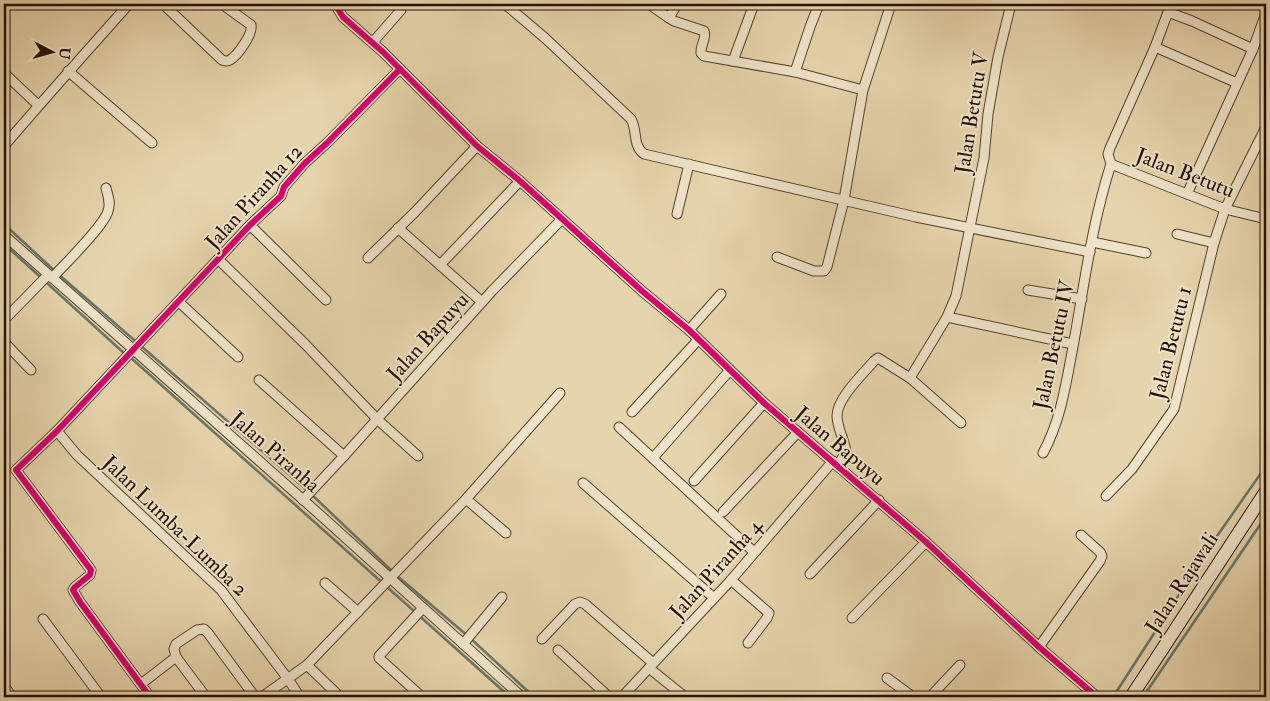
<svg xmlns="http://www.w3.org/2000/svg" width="1270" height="701" font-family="'IM FELL Double Pica',serif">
	<rect width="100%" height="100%" fill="#e6d4ac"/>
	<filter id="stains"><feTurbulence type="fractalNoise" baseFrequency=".004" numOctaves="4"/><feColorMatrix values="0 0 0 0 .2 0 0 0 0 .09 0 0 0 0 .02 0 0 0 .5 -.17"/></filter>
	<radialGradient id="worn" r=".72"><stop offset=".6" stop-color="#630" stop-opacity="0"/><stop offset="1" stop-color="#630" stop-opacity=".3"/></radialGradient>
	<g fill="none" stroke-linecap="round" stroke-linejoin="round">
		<g stroke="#6a756a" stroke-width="2.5">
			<polyline points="4,224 57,273 309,492 392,571"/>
			<polyline points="4,244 125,354"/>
			<polyline points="130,357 510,697"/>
			<polyline points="396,575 469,637 534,697"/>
			<polyline points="1113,697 1215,539 1266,466"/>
			<polyline points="1143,697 1266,516"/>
		</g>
		<defs>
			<g id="minor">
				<path d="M163 4 222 60C225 61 227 62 230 60 238 55 253 34 251 25L222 4"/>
				<polyline points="339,4 338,9 343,17 383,52 477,146 520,181 642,291 689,330 764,403 926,542 1039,647 1097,697"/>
				<path d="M505 4 545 38 631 119C638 131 632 145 644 154L916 217 1090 252"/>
				<polyline points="649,4 669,18"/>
				<path d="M677 4 669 18 674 21 704 31C707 39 700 45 701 53L704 56 795 72 863 90"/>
				<polyline points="373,42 401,10"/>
				<polyline points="1155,47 1237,83"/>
				<polyline points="733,61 754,4"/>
				<polyline points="68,71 152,143"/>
				<polyline points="795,72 810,27 819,4"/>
				<polyline points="4,73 38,105"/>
				<path d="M4 146C45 98 87 51 129 4"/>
				<polyline points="1111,164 1108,154 1110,148 1155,47 1168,12 1192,21 1253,49"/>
				<polyline points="1187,194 1253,49 1266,13"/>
				<polyline points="677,214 689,164"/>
				<polyline points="250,225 326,300"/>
				<polyline points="398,228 482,302"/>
				<polyline points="1177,234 1214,243"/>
				<polyline points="4,235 309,505 522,697"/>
				<polyline points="1092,242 1146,253"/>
				<polyline points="777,257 814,271 824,271 827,267 844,200 863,90 891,4"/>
				<polyline points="368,258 415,212 477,146"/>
				<polyline points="219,260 305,344 377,419 418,456"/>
				<polyline points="440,265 520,181"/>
				<path d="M52 278C64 265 104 226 108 211 111 203 108 196 106 188"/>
				<polyline points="1028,290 1082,299"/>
				<polyline points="179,302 238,357"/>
				<polyline points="947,317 1073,344"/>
				<polyline points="4,320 48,275"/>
				<polyline points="689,330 721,294"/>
				<polyline points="4,342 31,370"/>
				<polyline points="910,378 961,423"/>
				<polyline points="259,380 344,456"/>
				<polyline points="632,412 698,340"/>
				<polyline points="619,427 754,552"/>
				<polyline points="57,431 77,455 221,590 288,679 300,697"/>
				<path d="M1043 453C1061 420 1066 383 1073 347 1084 286 1092 223 1111 164L1225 209 1266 219"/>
				<polyline points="653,458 730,370"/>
				<path d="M838 465 845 454 846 451C844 439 837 427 837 416 837 398 863 374 874 361L878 358 910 378 947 317 956 296 984 158 988 114 998 57 1011 4"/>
				<polyline points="694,481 764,403"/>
				<polyline points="583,483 714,598"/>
				<polyline points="1106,496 1132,469 1174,409 1214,243 1225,209 1266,127"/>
				<polyline points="466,499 506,533"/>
				<polyline points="303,500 344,456 492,291 562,219"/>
				<polyline points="723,512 798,432"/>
				<polyline points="810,574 879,500"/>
				<polyline points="731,580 769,613 767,618 748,643"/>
				<polyline points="325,583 358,612"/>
				<polyline points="852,618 926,542"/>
				<polyline points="43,619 101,697"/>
				<polyline points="542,639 575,604 580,602 585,604 653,663"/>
				<polyline points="463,644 502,597"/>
				<polyline points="1039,647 1100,561 1102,556 1100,552 1081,535"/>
				<polyline points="558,650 609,697"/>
				<polyline points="649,668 685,697"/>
				<polyline points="887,678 913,697"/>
				<polyline points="141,684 176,657"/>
				<polyline points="4,686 12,697"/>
				<polyline points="150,697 80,602 73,590 75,587 90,575 91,570 16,470 57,431 250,225 281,196 284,187 305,163 327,143 400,69"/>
				<polyline points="206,697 176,657 174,649 176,644 197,630 204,629 208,633 255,697"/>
				<polyline points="262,697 307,665"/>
				<polyline points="340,697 307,665 466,499 560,393"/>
				<polyline points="422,697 379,658 379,656 423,608"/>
				<polyline points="622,697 731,580 833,461"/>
				<polyline points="930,697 960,665"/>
			</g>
			<polyline id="secondary" points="1131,697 1266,491"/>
		</defs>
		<use href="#minor" stroke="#54422b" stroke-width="11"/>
		<use href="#secondary" stroke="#241100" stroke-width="14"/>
		<use href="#minor" stroke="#efe3c9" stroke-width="9"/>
		<use href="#secondary" stroke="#efe3c9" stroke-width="12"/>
		<defs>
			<g id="cycleway">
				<polyline points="339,4 338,9 343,17 383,52 477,146 520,181 642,291 689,330 764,403 926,542 1039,647 1097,697"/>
				<polyline points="150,697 80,602 73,590 75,587 90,575 91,570 16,470 57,431 250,225 281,196 284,187 305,163 327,143 400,69"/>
			</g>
		</defs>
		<use href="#cycleway" stroke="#efe3c9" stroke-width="9"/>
		<use href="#cycleway" stroke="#d6006c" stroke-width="6"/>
	</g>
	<g text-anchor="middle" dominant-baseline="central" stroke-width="4" stroke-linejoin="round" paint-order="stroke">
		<g font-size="21" fill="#241100" stroke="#efe3c9">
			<text transform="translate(972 113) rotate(-81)">Jalan Betutu V</text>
			<text transform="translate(1185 173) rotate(21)">Jalan Betutu</text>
			<text transform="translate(254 197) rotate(-48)">Jalan Piranha 12</text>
			<text transform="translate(428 337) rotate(-48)">Jalan Bapuyu</text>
			<text transform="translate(1171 343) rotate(-76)">Jalan Betutu 1</text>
			<text transform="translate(1054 345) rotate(-78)">Jalan Betutu IV</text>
			<text transform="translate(840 446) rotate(40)">Jalan Bapuyu</text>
			<text transform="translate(275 452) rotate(41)">Jalan Piranha</text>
			<text transform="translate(175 526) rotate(44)">Jalan Lumba-Lumba 2</text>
			<text transform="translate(716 569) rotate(-48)">Jalan Piranha 4</text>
			<text transform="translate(1182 583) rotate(-57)">Jalan Rajawali</text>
		</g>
	</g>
	<rect width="1270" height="701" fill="none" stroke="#e6d4ac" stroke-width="20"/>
	<rect x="5" y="5" width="1260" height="691" fill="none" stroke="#241100" stroke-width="2.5"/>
	<rect x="10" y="10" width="1250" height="681" fill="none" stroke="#241100"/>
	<g transform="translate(52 52) rotate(96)" stroke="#efe3c9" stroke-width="4" paint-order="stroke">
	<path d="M0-4L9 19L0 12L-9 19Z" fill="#241100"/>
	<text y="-8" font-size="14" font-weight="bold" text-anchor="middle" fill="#241100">U</text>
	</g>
	<rect width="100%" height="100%" filter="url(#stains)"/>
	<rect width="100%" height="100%" fill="url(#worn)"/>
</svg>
